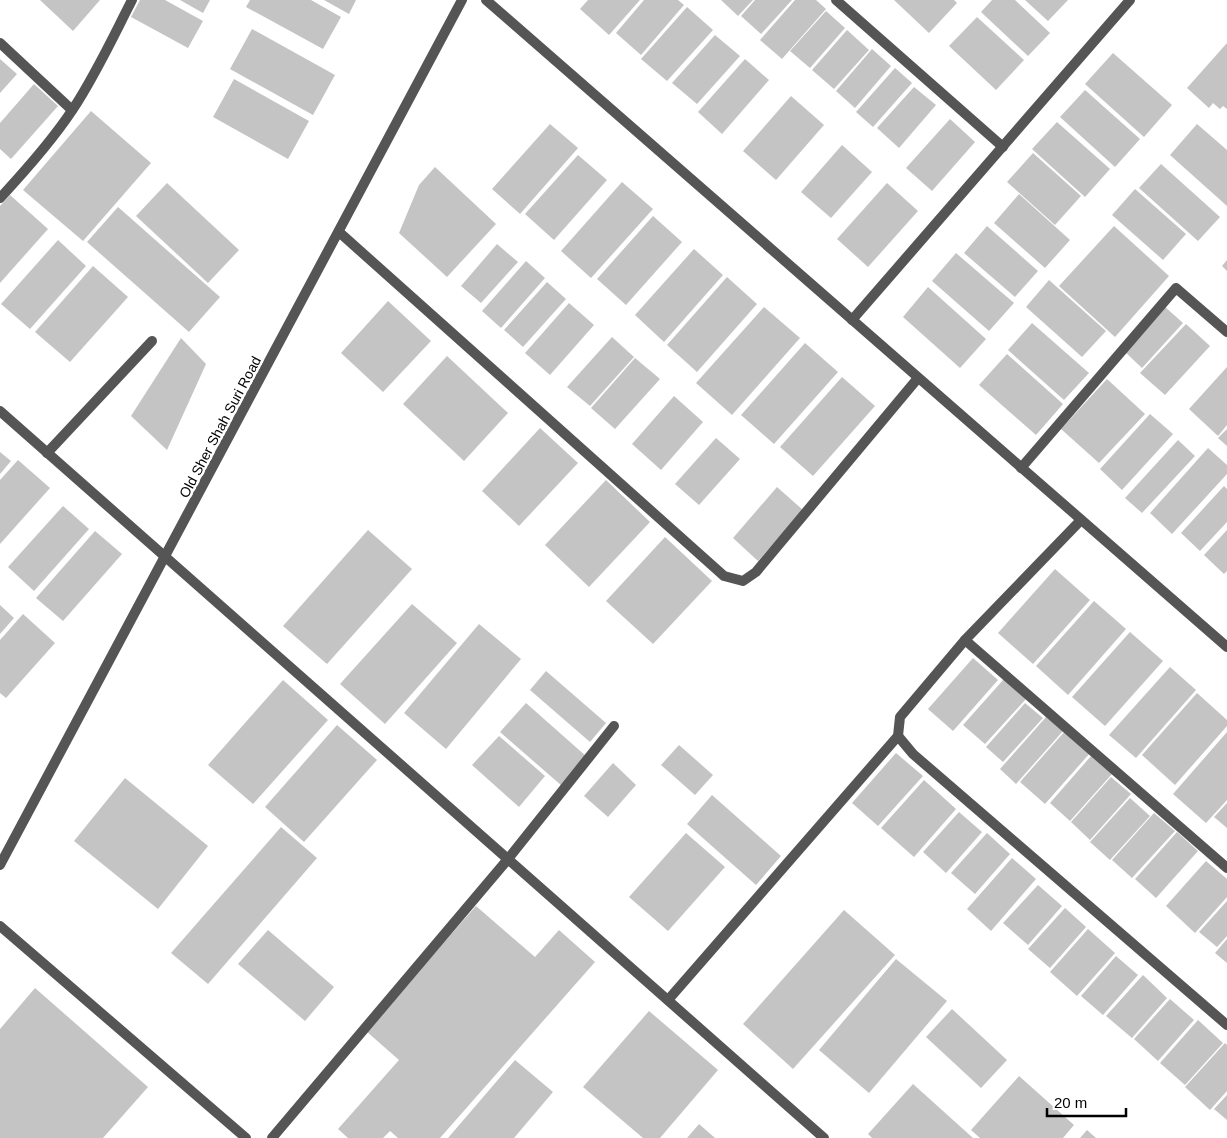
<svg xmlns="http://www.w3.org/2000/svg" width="1227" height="1138" font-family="Arial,sans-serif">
	<rect width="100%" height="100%" fill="#fff"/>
	<g fill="#c4c4c4">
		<polygon points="40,0 100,0 73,31"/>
		<polygon points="140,0 165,0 203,21 188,48 131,17"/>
		<polygon points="180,0 210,0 203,13"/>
		<polygon points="250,0 311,0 341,17 323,49 246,7"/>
		<polygon points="324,0 356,0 349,14"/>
		<polygon points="588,0 640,0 609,35 580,9"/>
		<polygon points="644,0 678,0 684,5 641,55 616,33"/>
		<polygon points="721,0 753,0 738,16"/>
		<polygon points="755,0 792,0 761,34 741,16"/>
		<polygon points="795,0 816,0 826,9 782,59 760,40"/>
		<polygon points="894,0 954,0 957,3 929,33"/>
		<polygon points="992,0 1015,0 1050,33 1028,56 981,12"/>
		<polygon points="1025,0 1068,0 1048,21"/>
		<polygon points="687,7 713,30 667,81 641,59"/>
		<polygon points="826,11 845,28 810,68 790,51"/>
		<polygon points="977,17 1024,60 996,90 949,46"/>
		<polygon points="252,29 335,75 313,115 230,69"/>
		<polygon points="847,30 869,50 834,89 812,70"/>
		<polygon points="715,35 740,56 697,104 672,83"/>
		<polygon points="1227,43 1227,109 1223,106 1220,109 1213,103 1209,108 1187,88"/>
		<polygon points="872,49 891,66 855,108 836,91"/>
		<polygon points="1113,53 1172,105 1144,137 1085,84"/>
		<polygon points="0,59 17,74 0,93"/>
		<polygon points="745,59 769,80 722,134 698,112"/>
		<polygon points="895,68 912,83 873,127 856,112"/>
		<polygon points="234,79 309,121 288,159 213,117"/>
		<polygon points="34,84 58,106 11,159 0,149 0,123"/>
		<polygon points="914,87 936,105 899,148 877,128"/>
		<polygon points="1085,90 1140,139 1115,167 1060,117"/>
		<polygon points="791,96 824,125 776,180 743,151"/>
		<polygon points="91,111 151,163 83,241 23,190"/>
		<polygon points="950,119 975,142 932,191 906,168"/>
		<polygon points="1057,122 1110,169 1085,197 1032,149"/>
		<polygon points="550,124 578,148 520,214 492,189"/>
		<polygon points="1197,124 1227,150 1227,206 1170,155"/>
		<polygon points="842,145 872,172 831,218 801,192"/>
		<polygon points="1033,153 1081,196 1055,225 1007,182"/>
		<polygon points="578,155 607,180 554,240 525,214"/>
		<polygon points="1161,164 1220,217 1198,241 1139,188"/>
		<polygon points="435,167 496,224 447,277 399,233 419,185"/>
		<polygon points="622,182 653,209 591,278 561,251"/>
		<polygon points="167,183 239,250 208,283 136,216"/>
		<polygon points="887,183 918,211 868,267 837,239"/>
		<polygon points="1135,189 1186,234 1163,260 1112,215"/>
		<polygon points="1019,194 1070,240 1045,268 994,223"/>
		<polygon points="10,195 48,229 0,283 0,206"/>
		<polygon points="118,207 220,297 189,332 87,242"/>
		<polygon points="653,216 682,242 626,305 597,279"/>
		<polygon points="987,226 1038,271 1015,297 964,253"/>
		<polygon points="1114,226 1169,276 1115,337 1059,286"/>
		<polygon points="58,240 86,266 30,329 1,304"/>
		<polygon points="497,244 518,262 481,303 461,286"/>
		<polygon points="694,249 723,275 664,342 635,315"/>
		<polygon points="956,253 1014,303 989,331 932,281"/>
		<polygon points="1227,260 1227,271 1222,266"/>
		<polygon points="526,261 545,278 501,328 482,311"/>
		<polygon points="93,266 128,297 70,362 35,332"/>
		<polygon points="727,277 757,304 697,372 667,345"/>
		<polygon points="1049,280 1106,331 1082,357 1026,307"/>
		<polygon points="547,282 566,299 523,347 504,330"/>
		<polygon points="928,287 986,339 960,368 903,317"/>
		<polygon points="388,301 431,341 383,392 341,353"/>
		<polygon points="569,303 594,325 550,375 525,353"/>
		<polygon points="1164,306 1183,323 1142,368 1124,351"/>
		<polygon points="764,307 800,338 732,415 696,383"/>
		<polygon points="1032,323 1089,373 1064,400 1008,350"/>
		<polygon points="1186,324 1210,346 1165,395 1140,373"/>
		<polygon points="612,337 634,357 590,406 567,387"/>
		<polygon points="181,338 206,364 167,450 131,416"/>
		<polygon points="805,343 838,372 774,444 741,415"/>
		<polygon points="1007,354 1063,404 1036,435 979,385"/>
		<polygon points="447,356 508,413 464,461 403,404"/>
		<polygon points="635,358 660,379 615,429 591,408"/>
		<polygon points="1227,367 1227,425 1218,436 1189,409"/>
		<polygon points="842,377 875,406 813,476 780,447"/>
		<polygon points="1107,379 1145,414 1099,463 1061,429"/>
		<polygon points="674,396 703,422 661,470 632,444"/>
		<polygon points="1150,414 1173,434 1122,490 1100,469"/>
		<polygon points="540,428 578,463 519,526 482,491"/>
		<polygon points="1227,429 1227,446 1218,438"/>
		<polygon points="716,438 740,459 699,505 675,484"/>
		<polygon points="1178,440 1195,456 1142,513 1125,498"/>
		<polygon points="1208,448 1227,465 1227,474 1172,534 1150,513"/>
		<polygon points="0,452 11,461 0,474"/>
		<polygon points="18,460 50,488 0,544 0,480"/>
		<polygon points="606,480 650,522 589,587 545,545"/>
		<polygon points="1224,486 1227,489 1227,522 1200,551 1181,533"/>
		<polygon points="777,487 803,510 758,561 733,538"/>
		<polygon points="63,506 89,529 34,591 8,567"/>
		<polygon points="368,530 412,569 327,664 283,626"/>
		<polygon points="1227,530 1227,571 1224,574 1204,555"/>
		<polygon points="95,531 122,554 63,621 36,598"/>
		<polygon points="665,537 712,581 653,644 606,601"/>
		<polygon points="1055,569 1090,600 1033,664 998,633"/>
		<polygon points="1094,601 1126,629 1068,695 1036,666"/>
		<polygon points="412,604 457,643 385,724 340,684"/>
		<polygon points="0,605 14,618 0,634"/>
		<polygon points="23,614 55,643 6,698 0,693 0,640"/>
		<polygon points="479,624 521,659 446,749 404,713"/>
		<polygon points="1130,632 1163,661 1105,726 1072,697"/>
		<polygon points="973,658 998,680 953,731 928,709"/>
		<polygon points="1170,667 1196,690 1136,758 1109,735"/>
		<polygon points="546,671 606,723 590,742 530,690"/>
		<polygon points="1004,679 1026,699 985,744 963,725"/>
		<polygon points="283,680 328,720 253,804 208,765"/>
		<polygon points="1197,693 1227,720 1227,726 1175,785 1142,755"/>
		<polygon points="526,703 587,757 562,786 500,732"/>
		<polygon points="1025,703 1043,718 1003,762 986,747"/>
		<polygon points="1046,717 1063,731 1016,784 1000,769"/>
		<polygon points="337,725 377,760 304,842 265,807"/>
		<polygon points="1065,731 1090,753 1045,804 1020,782"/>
		<polygon points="1227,732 1227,800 1206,823 1173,794"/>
		<polygon points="499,736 545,776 519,807 472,765"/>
		<polygon points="679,745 713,775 695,795 661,765"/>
		<polygon points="896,753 923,776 878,826 852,803"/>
		<polygon points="1091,756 1112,774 1070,821 1050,803"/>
		<polygon points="613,763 636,785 608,817 584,796"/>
		<polygon points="1111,777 1131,794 1090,840 1071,822"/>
		<polygon points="125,778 208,846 158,909 74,841"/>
		<polygon points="924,780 956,809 914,857 881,828"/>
		<polygon points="712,795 781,856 756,885 687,824"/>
		<polygon points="1130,798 1150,816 1110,860 1090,842"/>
		<polygon points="1227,803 1227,828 1214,817"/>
		<polygon points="959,812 982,832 946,873 923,852"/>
		<polygon points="1154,813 1175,831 1132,878 1112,860"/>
		<polygon points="281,827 317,858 208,984 171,953"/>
		<polygon points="1177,832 1198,851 1156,898 1135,879"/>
		<polygon points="686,833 725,867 668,931 629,897"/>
		<polygon points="987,833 1010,854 975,894 951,873"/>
		<polygon points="1012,858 1036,879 991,931 967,909"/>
		<polygon points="1206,861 1227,879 1227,897 1195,933 1166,906"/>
		<polygon points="1038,885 1062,906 1028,945 1003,923"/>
		<polygon points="1227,901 1227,936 1217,947 1199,932"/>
		<polygon points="476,906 535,957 559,930 595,962 440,1138 398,1138 390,1131 383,1138 348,1138 338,1129 399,1060 366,1031"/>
		<polygon points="1065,908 1086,927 1050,968 1028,949"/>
		<polygon points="844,910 895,955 793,1069 743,1024"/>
		<polygon points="1088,929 1115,953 1077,996 1050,972"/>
		<polygon points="268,930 334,987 305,1021 238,964"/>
		<polygon points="1227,939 1227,963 1215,953"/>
		<polygon points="1116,956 1138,975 1103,1015 1081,996"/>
		<polygon points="896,959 947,1001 869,1093 819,1050"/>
		<polygon points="1143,975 1167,998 1132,1038 1106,1016"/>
		<polygon points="35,988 148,1087 103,1138 0,1138 0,1029"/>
		<polygon points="1170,999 1194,1020 1158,1061 1134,1039"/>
		<polygon points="952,1009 1007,1060 981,1088 926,1037"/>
		<polygon points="649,1011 718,1070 660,1138 643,1138 583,1087"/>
		<polygon points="1198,1020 1223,1043 1185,1085 1160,1063"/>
		<polygon points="1225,1043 1227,1045 1227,1091 1210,1110 1185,1087"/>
		<polygon points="515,1060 553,1092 514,1138 448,1138"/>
		<polygon points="1019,1076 1074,1125 1063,1138 980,1138 971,1130"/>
		<polygon points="913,1084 973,1138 872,1138 868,1134"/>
		<polygon points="1227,1095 1227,1120 1214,1109"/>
		<polygon points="699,1124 715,1138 687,1138"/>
		<polygon points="1087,1130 1096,1138 1080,1138"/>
	</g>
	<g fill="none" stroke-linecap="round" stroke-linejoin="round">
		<g stroke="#555" stroke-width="10">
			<polyline points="486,0 1227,647"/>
			<polyline points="836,0 1003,147"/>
			<polyline points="0,43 72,110"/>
			<path d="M0 198C26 170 52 141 73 109 96 74 113 37 132 0"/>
			<polyline points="339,232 724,576 743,581 756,572 918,378"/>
			<polyline points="852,320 1130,0"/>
			<polyline points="0,411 824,1138"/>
			<polyline points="47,453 152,341"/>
			<polyline points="1021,468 1176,288 1227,332"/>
			<polyline points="965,640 1227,868"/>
			<polyline points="898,736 913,754 1227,1025"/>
			<polyline points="0,926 246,1138"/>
			<polyline points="668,1000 898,736 900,717 965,640 1081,520"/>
			<polyline points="272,1138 508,859 614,726"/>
		</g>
		<polyline stroke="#555" stroke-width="10" points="0,865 462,0"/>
	</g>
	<g text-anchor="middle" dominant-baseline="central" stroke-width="5" stroke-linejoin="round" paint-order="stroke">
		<g font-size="14" fill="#000" stroke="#fff">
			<text transform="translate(220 427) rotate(-62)">Old Sher Shah Suri Road</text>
		</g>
	</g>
	<path d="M1047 1108v8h79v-8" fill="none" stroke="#000000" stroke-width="2.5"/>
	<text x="1054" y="1108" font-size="15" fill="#000000" stroke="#ffffff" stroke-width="4" paint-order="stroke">20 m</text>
</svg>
